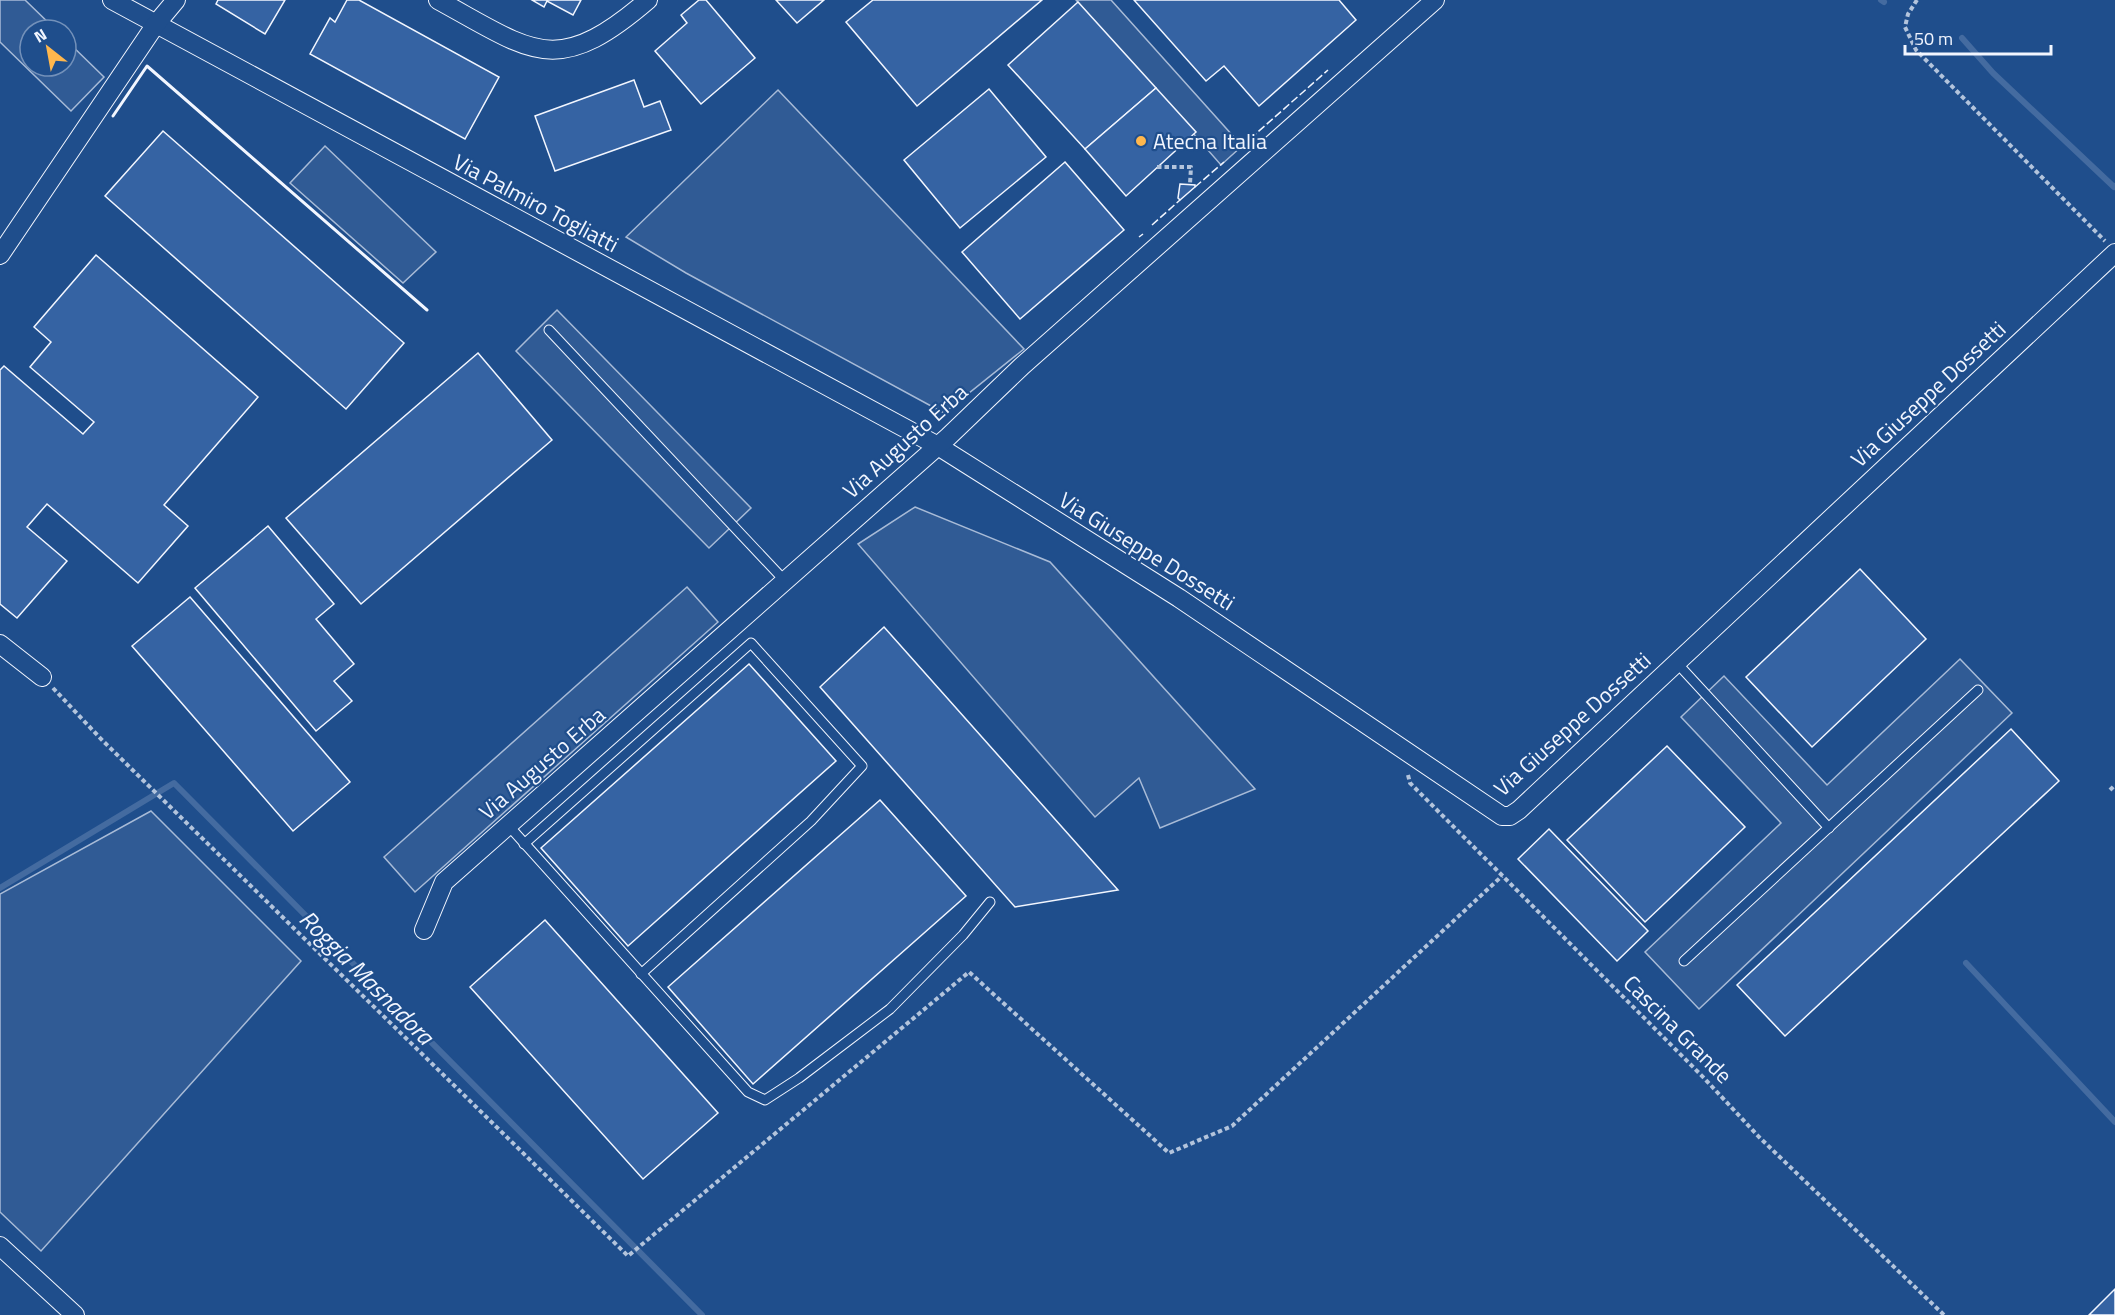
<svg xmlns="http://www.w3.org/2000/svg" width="2115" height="1315" font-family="'Titillium Web',sans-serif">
	<rect width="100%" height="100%" fill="#1f4e8c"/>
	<g fill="#305b95" stroke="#a8bbd7" stroke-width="1.5">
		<polygon points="0,0 25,0 56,30 30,30 30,66 66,66 66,40 104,77 71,111 0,42"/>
		<polygon points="1076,0 1111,0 1242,146 1221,165"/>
		<polygon points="778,90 1024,349 944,413 686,273 626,237"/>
		<polygon points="325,146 436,252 403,283 290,183"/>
		<polygon points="557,310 751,508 709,548 516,351"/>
		<polygon points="915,507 1050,562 1255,789 1160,828 1139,778 1095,817 858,544"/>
		<polygon points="687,587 718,622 415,892 384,857"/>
		<polygon points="1960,659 2012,713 1699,1009 1645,952 1781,823 1681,717 1724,676 1827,785"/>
		<polygon points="151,811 301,961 41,1251 0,1212 0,894"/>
	</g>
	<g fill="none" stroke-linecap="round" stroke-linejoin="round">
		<g stroke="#446ba0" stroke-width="6">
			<polyline points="1881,0 1884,2"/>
			<polyline points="1962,38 1993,73 2114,187 2115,186"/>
			<polyline points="0,888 174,783 702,1315"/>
			<polyline points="1966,963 2115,1122"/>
		</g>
	</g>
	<g fill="#3563a3" stroke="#f2f6ff" stroke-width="1.5">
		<polygon points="218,0 285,0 265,34 216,4"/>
		<polygon points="347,0 359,0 499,77 465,139 310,54 330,18 335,22"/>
		<polygon points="532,0 581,0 573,15 547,1 544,7"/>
		<polygon points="699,0 706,0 755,58 701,104 655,51 687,23 681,15"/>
		<polygon points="776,0 824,0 797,23"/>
		<polygon points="873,0 1042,0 917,106 846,22"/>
		<polygon points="1134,0 1339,0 1356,20 1259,106 1224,66 1206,81"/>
		<polygon points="1078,2 1156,88 1085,149 1008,65"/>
		<polygon points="634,80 644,107 660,101 671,130 555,171 535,116"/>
		<polygon points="1156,88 1196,132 1126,196 1085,149"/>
		<polygon points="989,89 1046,157 960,228 904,160"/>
		<polygon points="163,131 404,343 346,409 105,196"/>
		<polygon points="1065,162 1124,230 1020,319 962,252"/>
		<polygon points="1180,184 1195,185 1195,187 1180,200 1178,198"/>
		<polygon points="96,255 258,397 164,505 188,526 138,583 47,504 27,527 67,561 17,618 0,604 0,370 4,366 83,434 94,422 30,367 51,342 34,327"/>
		<polygon points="478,353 552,440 361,604 286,518"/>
		<polygon points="268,526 334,604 316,619 354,664 334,681 352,701 316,731 195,588"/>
		<polygon points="1860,569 1926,639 1812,747 1746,677"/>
		<polygon points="190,597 350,782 293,831 132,646"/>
		<polygon points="884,627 1118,890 1015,907 820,687"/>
		<polygon points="749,664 836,761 628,946 541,848"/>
		<polygon points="2011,729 2059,781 1785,1036 1737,985"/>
		<polygon points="1667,746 1745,827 1645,922 1567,840"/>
		<polygon points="880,800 966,896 753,1084 668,987"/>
		<polygon points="1549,829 1648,931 1617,961 1518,859"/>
		<polygon points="545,920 718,1113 643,1179 470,987"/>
		<polygon points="2115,1289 2115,1315 2089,1315"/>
	</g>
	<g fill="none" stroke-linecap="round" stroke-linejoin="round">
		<defs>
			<g id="service">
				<polyline points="549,330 785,581"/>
				<polyline points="1676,662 1829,828"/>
				<polyline points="508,825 748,1092 765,1100 799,1078 890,1009 963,935 990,902"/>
				<polyline points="524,844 751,643 862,766 811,821 641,974"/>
				<polyline points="1684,961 1978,690"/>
			</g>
			<g id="minor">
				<polyline points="112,0 938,446 1179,598 1502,816 1510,816 1519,810 2115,253"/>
				<path d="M438 0C533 52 556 79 648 0"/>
				<polyline points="0,255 156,24 176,0"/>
				<polyline points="0,644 42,677"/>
				<polyline points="424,930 444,882 948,437 1022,366 1435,0"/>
				<polyline points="0,1246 75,1315"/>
			</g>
		</defs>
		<use href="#service" stroke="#f2f6ff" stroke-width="11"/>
		<use href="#minor" stroke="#f2f6ff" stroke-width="20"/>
		<g stroke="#b3c4dc" stroke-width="4" stroke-dasharray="4.5 3" stroke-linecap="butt">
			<polyline points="1917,0 1908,14 1905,27 1916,50 2105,241"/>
			<polyline points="1157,167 1191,167 1190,184"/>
			<polyline points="53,688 101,739 628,1256 969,972 1169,1153 1232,1126 1502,876"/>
			<polyline points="1408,775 1410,783 1704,1078 1759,1137 1944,1315"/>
			<polyline points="2110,790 2115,785"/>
		</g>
		<use href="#service" stroke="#1f4e8c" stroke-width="9"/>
		<use href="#minor" stroke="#1f4e8c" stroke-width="18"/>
		<g stroke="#f2f6ff" stroke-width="1.5" stroke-dasharray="8 3" stroke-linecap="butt">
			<polyline points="1242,146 1328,70"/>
			<polyline points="1195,187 1224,162"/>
			<polyline points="1152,225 1180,200"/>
			<polyline points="1139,237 1143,234"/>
		</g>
		<polyline stroke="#f2f6ff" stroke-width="3" points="113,116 147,66 427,310"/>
	</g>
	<circle fill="#ffb74d" stroke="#1f4e8c" stroke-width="2" cx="1141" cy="141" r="6"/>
	<g text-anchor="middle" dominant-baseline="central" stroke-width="4.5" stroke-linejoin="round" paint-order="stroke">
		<g font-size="22" fill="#f2f6ff" stroke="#1f4e8c" text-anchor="start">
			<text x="1153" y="141">Atecna Italia</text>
		</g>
		<g font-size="22" fill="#f2f6ff" stroke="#1f4e8c">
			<text transform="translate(536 203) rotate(28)">Via Palmiro Togliatti</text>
			<text transform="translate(1928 394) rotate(-43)">Via Giuseppe Dossetti</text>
			<text transform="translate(905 441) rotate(-42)">Via Augusto Erba</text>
			<text transform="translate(1147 551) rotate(32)">Via Giuseppe Dossetti</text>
			<text transform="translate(1572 724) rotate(-42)">Via Giuseppe Dossetti</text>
			<text transform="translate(542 763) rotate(-41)">Via Augusto Erba</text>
			<text transform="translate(1678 1029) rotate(45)">Cascina Grande</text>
		</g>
		<g font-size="24" font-style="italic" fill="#f2f6ff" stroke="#1f4e8c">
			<text transform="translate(367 977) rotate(45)">Roggia Masnadora</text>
		</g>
	</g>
	<g transform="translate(48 48) rotate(329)"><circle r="28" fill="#1f4e8c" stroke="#7391ba" stroke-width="1.5"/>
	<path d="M0-4.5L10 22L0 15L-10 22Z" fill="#ffb74d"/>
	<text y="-9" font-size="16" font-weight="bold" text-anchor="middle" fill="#f2f6ff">N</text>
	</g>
	<path d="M1905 45v9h146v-9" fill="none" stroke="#f2f6ff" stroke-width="3"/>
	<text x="1914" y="45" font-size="18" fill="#f2f6ff" stroke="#1f4e8c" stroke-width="4.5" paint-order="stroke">50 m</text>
</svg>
